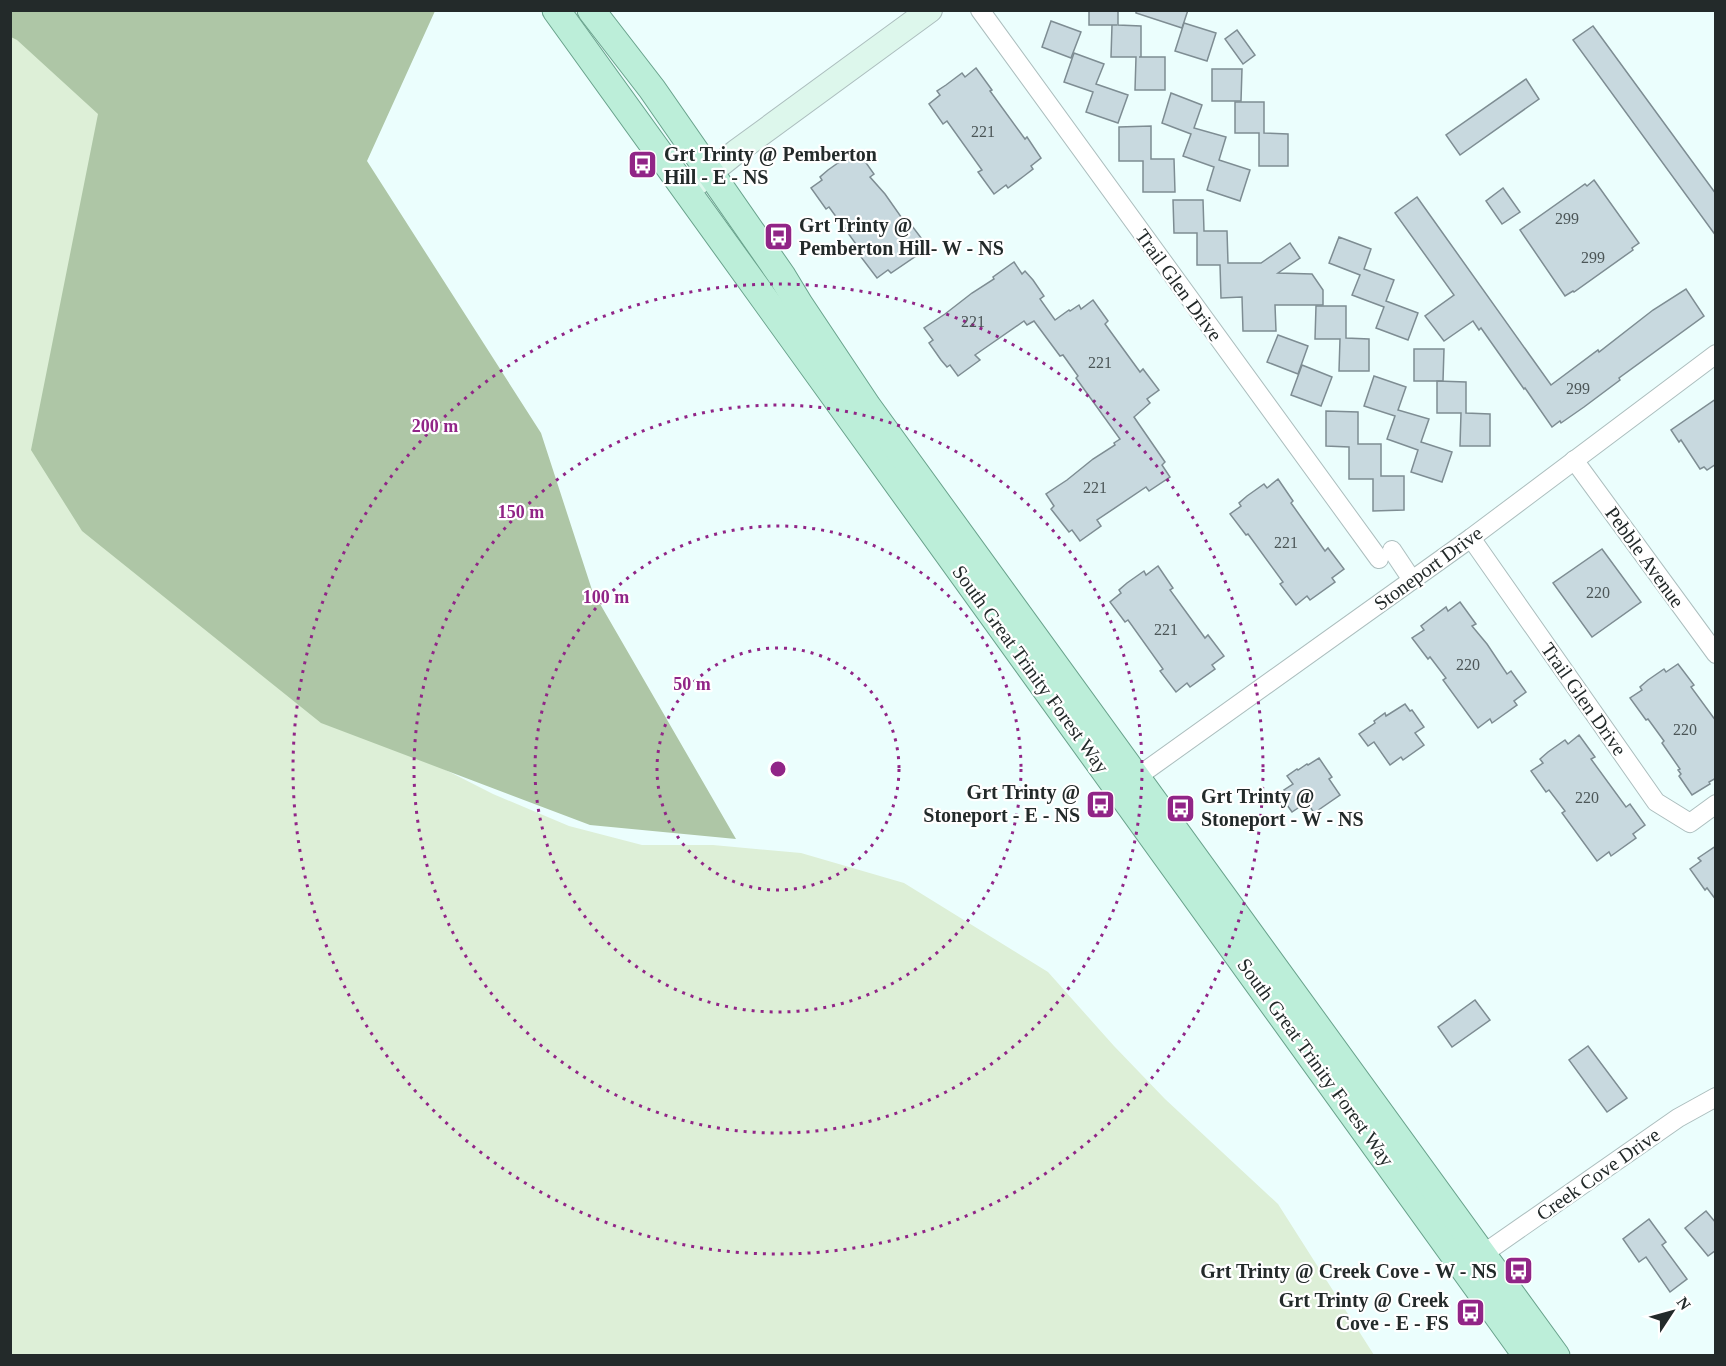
<svg xmlns="http://www.w3.org/2000/svg" width="1726" height="1366" font-family="Georgia,serif">
	<rect width="100%" height="100%" fill="#ebfefd"/>
	<polygon fill="#ddefd7" points="11,15 91,70 312,702 493,794 569,826 642,845 713,845 801,853 904,883 1048,972 1114,1046 1165,1099 1278,1204 1374,1355 11,1356"/>
	<polygon fill="#aec6a6" points="11,10 435,11 367,161 541,433 592,590 736,839 590,825 321,723 82,531 31,450 98,114 17,40 11,37"/>
	<g fill="#c8d9df" stroke="#7e8d93" stroke-width="1.5">
		<polygon points="1089,10 1118,10 1118,25 1141,26 1141,57 1139,57 1165,57 1165,90 1135,90 1136,57 1111,57 1112,25 1117,25 1089,25"/>
		<polygon points="1136,10 1188,10 1182,28 1136,13"/>
		<polygon points="1051,21 1081,32 1071,58 1042,47"/>
		<polygon points="1184,23 1216,33 1207,61 1175,51"/>
		<polygon points="1593,26 1716,194 1716,236 1573,40"/>
		<polygon points="1237,30 1255,55 1243,64 1225,39"/>
		<polygon points="1074,53 1104,64 1096,84 1128,95 1118,123 1086,112 1093,92 1064,82"/>
		<polygon points="976,68 992,90 990,91 1025,139 1027,137 1041,158 1031,166 1033,169 1024,176 1008,188 1006,185 994,194 978,172 982,170 947,121 943,124 929,104 940,95 937,91 946,85 962,73 965,77"/>
		<polygon points="1212,69 1242,69 1241,101 1212,101"/>
		<polygon points="1526,79 1539,99 1460,155 1446,135"/>
		<polygon points="1171,93 1202,105 1194,128 1226,137 1219,160 1250,170 1240,201 1207,190 1214,167 1183,156 1191,134 1162,123"/>
		<polygon points="1235,102 1264,102 1264,133 1288,134 1288,166 1259,166 1259,133 1235,133"/>
		<polygon points="1151,126 1151,159 1174,159 1175,192 1143,192 1143,161 1119,161 1119,127"/>
		<polygon points="859,153 874,174 870,177 885,194 906,224 909,222 925,243 913,252 916,256 891,273 888,270 877,278 861,257 864,255 829,207 826,209 811,188 822,180 820,177 828,170 845,158 847,161"/>
		<polygon points="1594,180 1639,243 1632,248 1633,250 1574,292 1573,291 1565,296 1520,230 1585,184 1587,186"/>
		<polygon points="1503,188 1520,212 1502,224 1486,201"/>
		<polygon points="1417,197 1551,385 1598,350 1599,352 1653,310 1686,289 1704,316 1619,378 1620,380 1584,407 1561,423 1560,421 1552,427 1525,388 1524,389 1481,328 1479,330 1473,321 1444,341 1425,316 1454,295 1395,213"/>
		<polygon points="1173,200 1203,200 1204,231 1227,231 1228,263 1261,263 1290,243 1300,258 1278,273 1312,274 1323,290 1323,305 1275,305 1276,331 1243,331 1242,297 1221,298 1220,265 1197,265 1197,233 1174,233"/>
		<polygon points="1339,237 1371,249 1364,269 1394,280 1386,301 1418,313 1408,340 1376,328 1384,307 1352,295 1360,275 1329,263"/>
		<polygon points="1014,262 1022,274 1025,271 1033,280 1044,296 1040,299 1055,320 1069,310 1070,311 1079,305 1081,309 1093,300 1108,321 1105,324 1140,372 1143,369 1159,390 1147,399 1150,403 1134,417 1165,462 1162,465 1170,477 1149,491 1146,487 1097,520 1101,526 1080,541 1072,530 1069,532 1051,509 1054,506 1046,494 1067,480 1093,459 1115,445 1114,443 1120,439 1076,378 1078,376 1063,355 1060,356 1034,321 1027,325 1024,321 975,355 980,360 958,376 950,365 947,367 941,360 929,343 933,340 924,328 945,314 972,293 994,279 993,277"/>
		<polygon points="1316,306 1346,306 1346,338 1369,339 1369,371 1339,371 1340,339 1315,339"/>
		<polygon points="1278,335 1308,346 1298,374 1267,362"/>
		<polygon points="1414,349 1444,349 1443,381 1414,381"/>
		<polygon points="1302,365 1332,377 1321,406 1291,395"/>
		<polygon points="1374,376 1406,387 1398,410 1429,419 1421,442 1452,452 1442,482 1411,472 1418,450 1387,439 1395,416 1364,406"/>
		<polygon points="1437,381 1466,382 1466,413 1490,414 1490,446 1460,446 1461,413 1437,413"/>
		<polygon points="1716,399 1716,464 1707,470 1704,467 1700,469 1681,440 1679,442 1671,430"/>
		<polygon points="1326,411 1358,412 1358,444 1381,444 1381,476 1404,476 1404,510 1373,511 1373,479 1349,479 1349,447 1326,446"/>
		<polygon points="1278,479 1293,501 1291,503 1325,551 1328,548 1344,569 1332,578 1335,582 1310,600 1307,596 1296,605 1280,584 1283,582 1248,534 1246,535 1230,514 1241,506 1239,503 1247,496 1264,484 1267,488"/>
		<polygon points="1602,549 1641,602 1592,637 1553,583"/>
		<polygon points="1158,566 1173,588 1170,590 1205,638 1208,635 1224,656 1212,665 1215,669 1190,687 1187,683 1176,692 1160,671 1163,669 1128,620 1125,622 1110,602 1121,593 1119,590 1127,583 1144,571 1146,575"/>
		<polygon points="1460,602 1476,624 1472,626 1487,644 1507,674 1511,671 1526,692 1514,701 1517,705 1492,723 1490,719 1478,728 1443,680 1446,678 1430,657 1428,659 1412,638 1424,630 1421,626 1430,619 1446,607 1448,611"/>
		<polygon points="1678,664 1694,685 1691,687 1716,721 1716,778 1709,782 1710,784 1692,795 1679,776 1681,774 1678,770 1680,769 1662,743 1664,741 1648,719 1646,720 1630,698 1642,690 1640,687 1648,680 1664,669 1666,672"/>
		<polygon points="1405,704 1410,711 1412,710 1424,727 1415,733 1424,745 1403,760 1401,757 1390,765 1374,742 1368,746 1359,734 1375,723 1374,721 1385,713 1386,716"/>
		<polygon points="1579,735 1595,757 1591,759 1626,807 1630,804 1645,825 1633,834 1636,838 1611,856 1609,852 1597,861 1562,813 1565,811 1549,790 1546,792 1531,771 1543,763 1540,759 1548,752 1565,740 1568,744"/>
		<polygon points="1319,758 1332,777 1329,779 1340,795 1314,813 1307,802 1292,812 1282,798 1287,794 1284,790 1293,784 1287,776 1297,769 1298,770 1307,764 1308,765"/>
		<polygon points="1716,846 1716,900 1707,888 1705,890 1690,869 1701,861 1698,858"/>
		<polygon points="1475,1000 1490,1020 1452,1047 1438,1027"/>
		<polygon points="1588,1046 1627,1098 1607,1112 1569,1060"/>
		<polygon points="1706,1211 1716,1223 1716,1250 1708,1256 1685,1228"/>
		<polygon points="1649,1219 1666,1242 1662,1245 1687,1279 1670,1292 1646,1257 1639,1262 1623,1239"/>
	</g>
	<g fill="none" stroke-linecap="round" stroke-linejoin="round">
		<defs>
			<g id="street">
				<polyline points="980,10 1379,559"/>
				<polyline points="1574,460 1716,654"/>
				<polyline points="1471,538 1656,802 1690,823 1716,804"/>
				<polyline points="1392,550 1412,580"/>
				<polyline points="1137,777 1471,538 1716,354"/>
				<polyline points="1483,1254 1678,1118 1716,1097"/>
			</g>
			<polyline id="secondary" points="686,192 736,152 930,10"/>
			<g id="primary">
				<polyline points="556,10 1527,1356"/>
				<polyline points="591,10 652,89 782,276 799,304 867,406 1556,1356"/>
			</g>
		</defs>
		<use href="#street" stroke="#acbebe" stroke-width="20"/>
		<use href="#secondary" stroke="#acbebe" stroke-width="26"/>
		<use href="#primary" stroke="#69a28c" stroke-width="29"/>
		<use href="#street" stroke="#fff" stroke-width="18"/>
		<use href="#secondary" stroke="#ddf7ec" stroke-width="24"/>
		<use href="#primary" stroke="#bceed9" stroke-width="27"/>
	</g>
	<g fill="none" stroke="#912587" stroke-width="3" stroke-dasharray="3 6">
		<circle cx="778" cy="769" r="121"/>
		<circle cx="778" cy="769" r="243"/>
		<circle cx="778" cy="769" r="364"/>
		<circle cx="778" cy="769" r="485"/>
	</g>
	<defs>
		<symbol id="bus-square" viewBox="-11 -11 22 22"><rect x="-9" y="-9" width="18" height="18" rx="4" fill="#912587" stroke="#fff"/><path d="M-5-6H5V4H4V6H2V4H-2V6H-4V4H-5ZM-3.5-4V0h7V-4ZM-3.5 1.2v1.5H-2V1.2ZM2 1.2v1.5H3.5V1.2Z" fill="#fff"/></symbol>
	</defs>
	<g fill-rule="evenodd">
		<use href="#bus-square" x="626" y="148" width="33" height="33"/>
		<use href="#bus-square" x="762" y="220" width="33" height="33"/>
		<use href="#bus-square" x="1084" y="788" width="33" height="33"/>
		<use href="#bus-square" x="1164" y="792" width="33" height="33"/>
		<use href="#bus-square" x="1502" y="1254" width="33" height="33"/>
		<use href="#bus-square" x="1454" y="1296" width="33" height="33"/>
	</g>
	<g text-anchor="middle" dominant-baseline="central" stroke-width="4.5" stroke-linejoin="round" paint-order="stroke">
		<g font-size="16" fill="#4c5657">
			<text x="983" y="131">221</text>
			<text x="1567" y="218">299</text>
			<text x="1593" y="257">299</text>
			<text x="973" y="321">221</text>
			<text x="1100" y="362">221</text>
			<text x="1578" y="388">299</text>
			<text x="1095" y="487">221</text>
			<text x="1286" y="542">221</text>
			<text x="1598" y="592">220</text>
			<text x="1166" y="629">221</text>
			<text x="1468" y="664">220</text>
			<text x="1685" y="729">220</text>
			<text x="1587" y="797">220</text>
		</g>
		<g font-size="20" font-weight="bold" fill="#232a2a" stroke="#fff" text-anchor="start">
			<text x="664" y="154">Grt Trinty @ Pemberton<tspan x="664" dy="23">Hill - E - NS</tspan></text>
			<text x="799" y="225">Grt Trinty @<tspan x="799" dy="23">Pemberton Hill- W - NS</tspan></text>
			<text x="1080" y="792" text-anchor="end">Grt Trinty @<tspan x="1080" dy="23">Stoneport - E - NS</tspan></text>
			<text x="1201" y="796">Grt Trinty @<tspan x="1201" dy="23">Stoneport - W - NS</tspan></text>
			<text x="1497" y="1271" text-anchor="end">Grt Trinty @ Creek Cove - W - NS</text>
			<text x="1449" y="1300" text-anchor="end">Grt Trinty @ Creek<tspan x="1449" dy="23">Cove - E - FS</tspan></text>
		</g>
		<g font-size="20" fill="#232a2a" stroke="#fff">
			<text transform="translate(1179 285) rotate(54)">Trail Glen Drive</text>
			<text transform="translate(1645 557) rotate(54)">Pebble Avenue</text>
			<text transform="translate(1428 568) rotate(-36)">Stoneport Drive</text>
			<text transform="translate(1031 669) rotate(54)">South Great Trinity Forest Way</text>
			<text transform="translate(1584 699) rotate(55)">Trail Glen Drive</text>
			<text transform="translate(1316 1062) rotate(54)">South Great Trinity Forest Way</text>
			<text transform="translate(1598 1174) rotate(-35)">Creek Cove Drive</text>
		</g>
	</g>
	<circle cx="778" cy="769" r="9" fill="#912587" stroke="#fff" stroke-width="3"/>
	<g font-size="18" text-anchor="middle" font-weight="bold" fill="#912587" stroke="#fff" stroke-width="4.5" stroke-linejoin="round" paint-order="stroke">
		<text x="435" y="432">200 m</text>
		<text x="521" y="518">150 m</text>
		<text x="606" y="603">100 m</text>
		<text x="692" y="690">50 m</text>
	</g>
	<rect width="1726" height="1366" fill="none" stroke="#232a2a" stroke-width="24"/>
	<g transform="translate(1672 1312) rotate(54)" stroke="#ffffff" stroke-width="4.5" paint-order="stroke">
	<path d="M0-4.5L10 22L0 15L-10 22Z" fill="#232a2a"/>
	<text y="-9" font-size="16" font-weight="bold" text-anchor="middle" fill="#232a2a">N</text>
	</g>
</svg>
